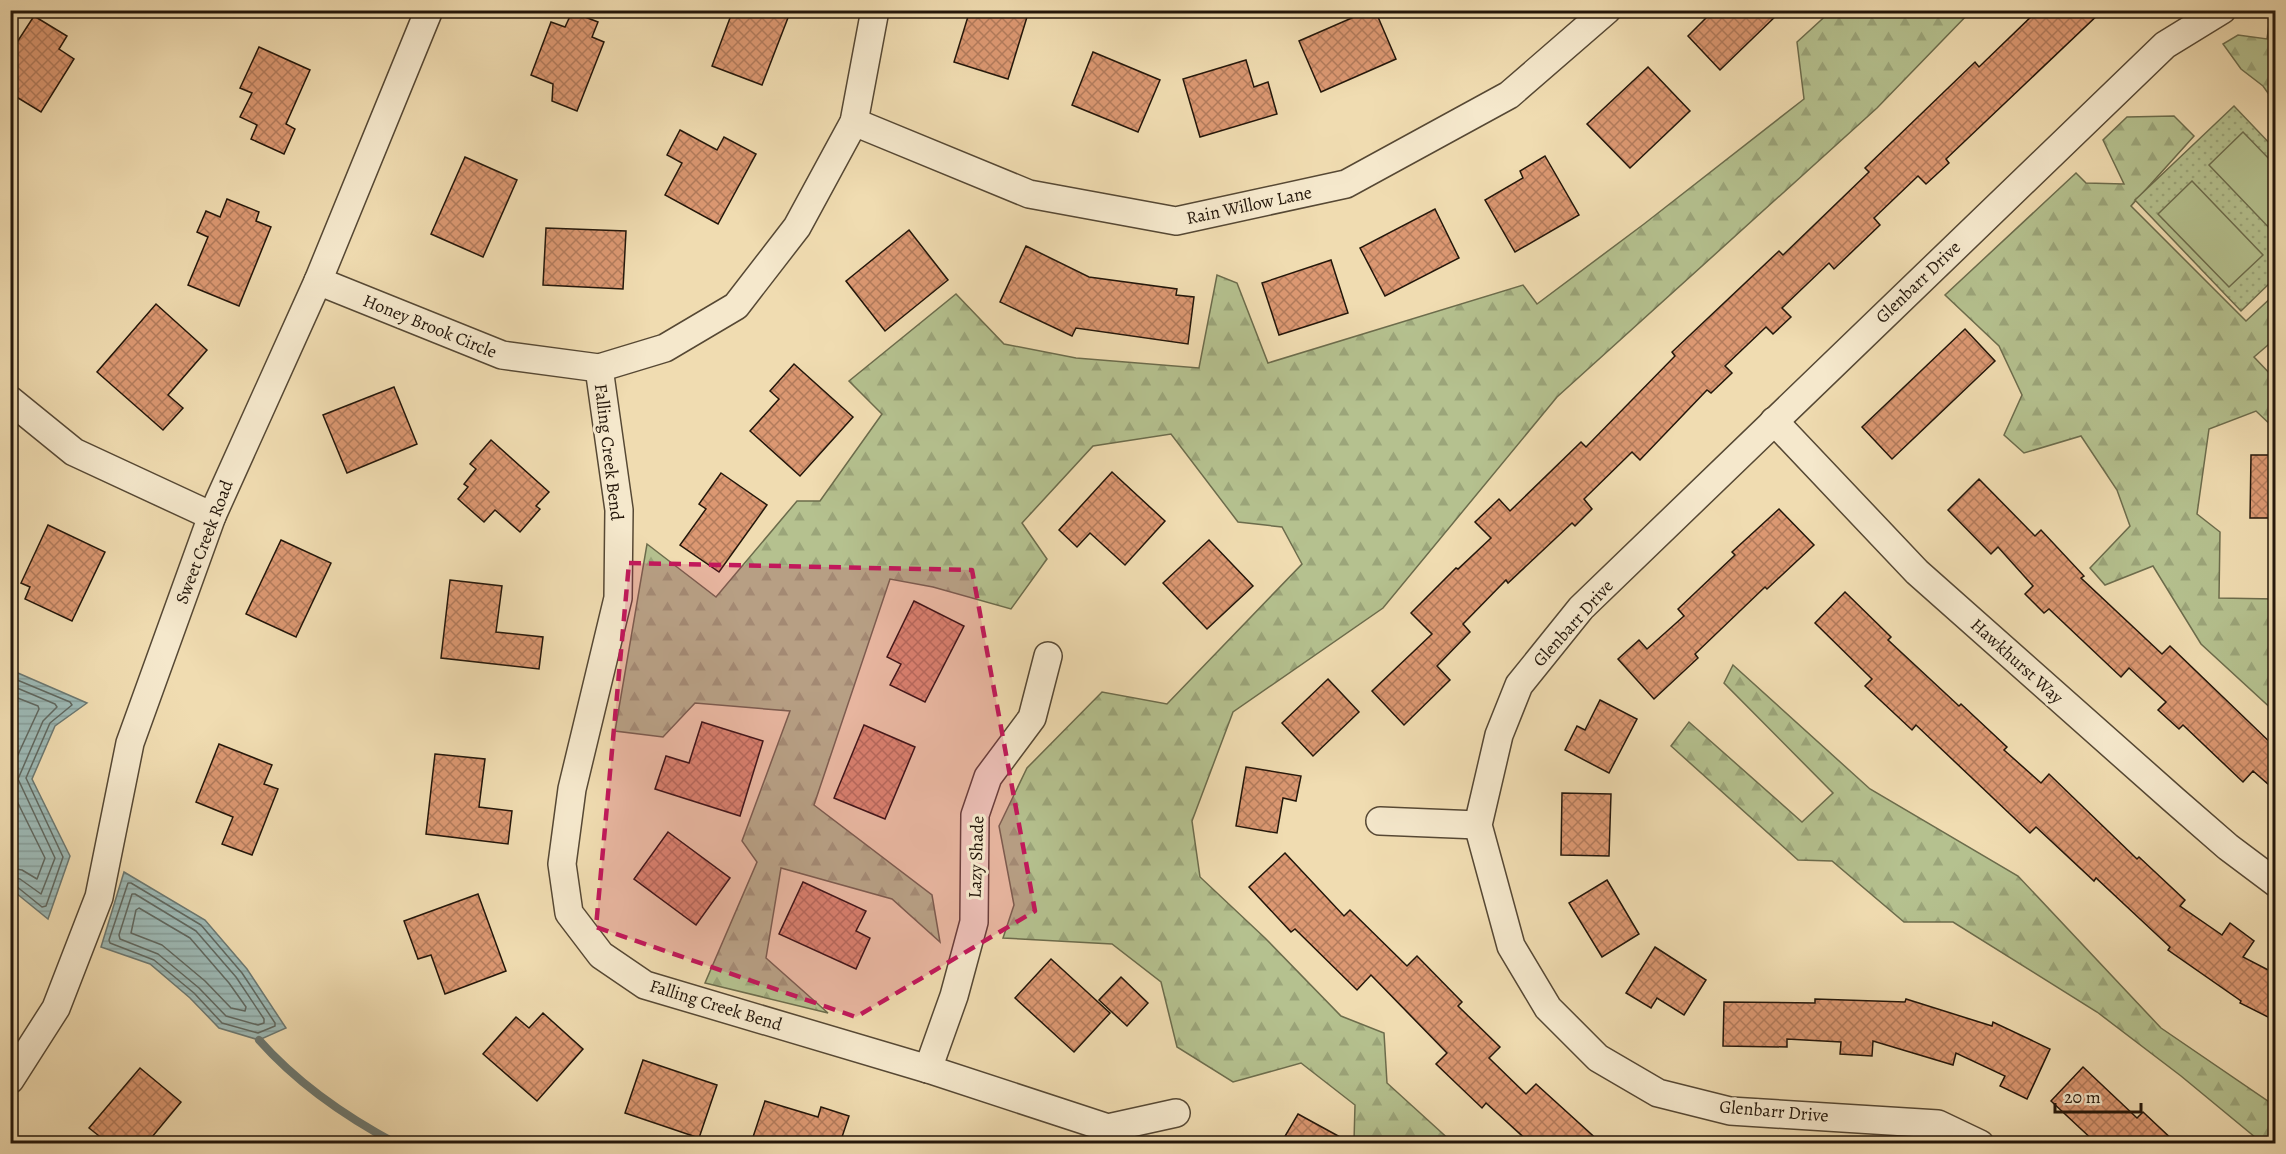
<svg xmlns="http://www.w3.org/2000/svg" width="2286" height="1154" font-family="Alegreya,serif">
	<defs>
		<pattern id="forest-firs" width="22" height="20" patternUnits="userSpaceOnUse" patternTransform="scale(1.5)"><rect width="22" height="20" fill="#b5c18f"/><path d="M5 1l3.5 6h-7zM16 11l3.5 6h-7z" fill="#9ba57a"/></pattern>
		<pattern id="park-dots" width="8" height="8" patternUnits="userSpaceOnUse" patternTransform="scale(1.5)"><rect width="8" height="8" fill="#b5c18f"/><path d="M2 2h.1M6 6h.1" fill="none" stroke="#9ba57a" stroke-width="1.8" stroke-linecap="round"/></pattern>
		<pattern id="water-rules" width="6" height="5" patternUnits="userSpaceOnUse" patternTransform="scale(1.5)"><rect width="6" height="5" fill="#9db9b5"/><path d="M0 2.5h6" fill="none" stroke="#879e9a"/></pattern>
		<pattern id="building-cross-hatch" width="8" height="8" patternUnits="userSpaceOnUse" patternTransform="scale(1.5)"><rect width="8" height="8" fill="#dc9872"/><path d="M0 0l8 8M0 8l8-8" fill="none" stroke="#b27b5c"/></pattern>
	</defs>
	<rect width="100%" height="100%" fill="#f0dcb1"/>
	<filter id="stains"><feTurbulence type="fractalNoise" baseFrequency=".00333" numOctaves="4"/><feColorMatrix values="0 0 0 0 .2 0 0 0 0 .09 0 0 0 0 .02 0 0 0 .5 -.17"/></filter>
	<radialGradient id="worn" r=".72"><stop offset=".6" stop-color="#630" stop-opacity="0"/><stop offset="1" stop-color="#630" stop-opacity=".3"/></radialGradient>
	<g fill="url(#forest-firs)" stroke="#6c6c4c" stroke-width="1.5">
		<polygon points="1831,11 1971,11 1877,108 1557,397 1383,608 1233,712 1192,821 1200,877 1265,938 1341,1016 1384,1033 1387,1083 1453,1143 1357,1143 1354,1141 1355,1105 1301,1063 1233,1082 1177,1047 1161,982 1112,944 1003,938 1014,905 999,826 1027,768 1102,692 1167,704 1302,564 1282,527 1238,522 1171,434 1093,446 1022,523 1047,559 1011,609 933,587 890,579 814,805 932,895 940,942 892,899 781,868 766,958 828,1013 705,983 757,862 742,841 790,711 695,703 663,737 615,731 647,544 716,597 797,501 820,501 882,414 849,381 956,294 1004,344 1076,358 1199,368 1217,275 1237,283 1268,363 1523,285 1537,304 1644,224 1804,99 1797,42"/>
		<polygon points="2275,21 2275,103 2263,86 2241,69 2223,44 2238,35 2267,39 2269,24"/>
		<polygon points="2174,116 2194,136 2131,206 2246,321 2275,294 2275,339 2254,357 2275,379 2275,429 2256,411 2209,429 2197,514 2220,532 2219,598 2275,599 2270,628 2275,632 2275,712 2201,644 2153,566 2105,585 2090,568 2130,526 2117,490 2081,436 2024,453 2004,435 2022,395 1999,346 1945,295 2076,173 2086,183 2124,184 2103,140 2127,117"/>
		<polygon points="1733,665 1870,789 2018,876 2161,1028 2275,1106 2275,1143 2261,1142 2181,1076 2097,1012 1953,922 1904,922 1832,861 1798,860 1671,746 1689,722 1802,822 1833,793 1724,683"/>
	</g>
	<polygon fill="url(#park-dots)" stroke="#6c6c4c" stroke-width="1.5" points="2234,106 2275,149 2275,278 2241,311 2135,200"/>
	<g fill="#b5c18f" stroke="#6c6c4c" stroke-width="1.5">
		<polygon points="2243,132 2275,165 2275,234 2209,165"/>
		<polygon points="2192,181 2263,255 2229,287 2158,214"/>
	</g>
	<g fill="url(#water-rules)" stroke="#6c7871" stroke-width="1.5">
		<polygon points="11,670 87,703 55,726 32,779 70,856 48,919 11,889"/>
		<polygon points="124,872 205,920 247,969 286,1028 259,1040 219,1028 190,998 150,964 101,947"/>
	</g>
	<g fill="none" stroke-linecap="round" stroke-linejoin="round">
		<g stroke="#606860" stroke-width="1.5">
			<polyline points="10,677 70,702 72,705 50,723 26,778 63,857 46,906 42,907 16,886 10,884"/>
			<polyline points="10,685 55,704 57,707 43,721 18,779 55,858 41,894 20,879 10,877"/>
			<polyline points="10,695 38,706 39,709 10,772"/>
			<polyline points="10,787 45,858 37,879 22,870 10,868"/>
			<polygon points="128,883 131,883 201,925 242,973 275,1023 275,1026 258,1033 222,1023 194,993 154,960 110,943 109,940"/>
			<polygon points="132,894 135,894 196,931 236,977 264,1019 264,1023 258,1025 226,1016 199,988 158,954 120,939 119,935"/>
			<polygon points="139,908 190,938 229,983 246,1007 245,1011 231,1008 205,981 162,945 131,933 136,910"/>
		</g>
		<path stroke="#6c7871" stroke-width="8" d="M259 1040C298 1084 346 1117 397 1144"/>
	</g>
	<g fill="url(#building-cross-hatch)" stroke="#23160a" stroke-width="1.5">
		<polygon points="733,10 791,10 762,85 712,66"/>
		<polygon points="970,10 1003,10 1027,17 1008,79 954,62"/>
		<polygon points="1370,10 1375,10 1396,59 1321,92 1299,41"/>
		<polygon points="1714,10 1782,10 1720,70 1688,36"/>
		<polygon points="2038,10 2103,10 1946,159 1949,163 1926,184 1918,176 1874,218 1880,225 1834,269 1829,263 1782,308 1791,317 1773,334 1766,327 1725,366 1732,373 1711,393 1707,390 1640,460 1632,452 1584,499 1592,509 1575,526 1572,523 1508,583 1506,580 1463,624 1470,632 1437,666 1450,680 1404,725 1372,691 1432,634 1411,613 1456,568 1458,569 1491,538 1475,522 1499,499 1510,511 1581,442 1586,447 1675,356 1672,352 1779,251 1783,255 1869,172 1865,168 1975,62 1979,67"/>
		<polygon points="572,12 598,22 592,37 604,42 577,111 552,101 553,84 531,75 551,22 565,27"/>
		<polygon points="34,16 67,36 59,49 74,59 41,112 10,93 10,53"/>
		<polygon points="259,47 310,70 286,124 295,129 284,154 251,139 257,125 240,117 252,93 240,88"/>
		<polygon points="1093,52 1160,80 1138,132 1072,105"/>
		<polygon points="1246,60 1254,87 1268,82 1277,114 1200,137 1183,79"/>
		<polygon points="1648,67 1690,111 1630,168 1587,124"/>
		<polygon points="680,130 717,150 724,137 756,154 718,224 665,195 682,163 667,155"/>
		<polygon points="1545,156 1579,215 1515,252 1485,200 1523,178 1520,171"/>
		<polygon points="465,157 517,180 483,257 431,234"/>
		<polygon points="227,199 259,212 256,221 271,227 239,306 188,285 208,237 197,232 206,211 220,217"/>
		<polygon points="1435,209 1459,258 1385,296 1360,248"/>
		<polygon points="546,228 626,231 623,289 543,285"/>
		<polygon points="909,230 948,280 885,331 846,281"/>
		<polygon points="1026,246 1089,277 1177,289 1176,295 1194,297 1188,344 1076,328 1072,336 1000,302"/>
		<polygon points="1331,260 1348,313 1279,335 1262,283"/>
		<polygon points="156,304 207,350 168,395 183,408 163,430 97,372"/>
		<polygon points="1965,329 1995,361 1892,459 1862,427"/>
		<polygon points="794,364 853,417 800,476 750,431 779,399 770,391"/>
		<polygon points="394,387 417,444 347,473 323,415"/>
		<polygon points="491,440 549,492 536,506 540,509 520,532 495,510 484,522 458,499 468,487 464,484 476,469 470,464"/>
		<polygon points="2251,455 2276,455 2276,518 2250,518"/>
		<polygon points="1112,472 1165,521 1125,565 1090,533 1077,547 1059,530"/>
		<polygon points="721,473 767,505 719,572 680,545 706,509 699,504"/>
		<polygon points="1979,479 2035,536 2041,530 2084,576 2081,578 2162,654 2170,646 2276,748 2276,791 2253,771 2243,782 2183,725 2179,729 2158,710 2166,702 2129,668 2121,677 2049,609 2044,613 2025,594 2033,586 1998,547 1991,554 1948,510"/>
		<polygon points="1779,509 1814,545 1767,589 1765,587 1695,654 1698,658 1654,699 1618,659 1639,640 1647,649 1684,616 1678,609 1735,555 1732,552"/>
		<polygon points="48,525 105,552 72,621 25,599 30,587 21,583"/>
		<polygon points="281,540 331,563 296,637 246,614"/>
		<polygon points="1209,540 1253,586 1207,629 1163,583"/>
		<polygon points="450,580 502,586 496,632 543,637 539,669 441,658"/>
		<polygon points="1845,592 1891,637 1888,640 1959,706 1961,704 2007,747 2004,750 2041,783 2049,774 2137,859 2139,857 2185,900 2180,906 2222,935 2230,923 2254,941 2243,957 2276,974 2276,1021 2240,1003 2241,1001 2168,950 2170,947 2096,878 2094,881 2036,827 2030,833 1916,725 1912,730 1865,686 1872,679 1815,623"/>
		<polygon points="914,601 964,626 925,702 890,685 901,664 887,657"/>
		<polygon points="1328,679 1359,712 1313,756 1282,723"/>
		<polygon points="1600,700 1637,719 1609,773 1565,750 1577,726 1585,730"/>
		<polygon points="702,722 763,741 740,816 655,789 666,756 689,763"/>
		<polygon points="864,725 915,747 885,819 834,798"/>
		<polygon points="219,744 272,765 264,784 278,789 252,855 222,844 233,817 196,802"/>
		<polygon points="435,754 485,759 479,807 512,811 508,844 426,834"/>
		<polygon points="1246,767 1301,776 1296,801 1283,798 1277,833 1236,826"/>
		<polygon points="1562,793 1611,794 1609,856 1561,855"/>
		<polygon points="668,832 730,878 696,925 634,879"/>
		<polygon points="1285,853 1344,916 1350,910 1407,966 1417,956 1462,1002 1458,1006 1500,1047 1489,1058 1526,1094 1536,1084 1601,1143 1530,1143 1486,1103 1482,1108 1436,1064 1447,1053 1371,975 1357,990 1295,929 1291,932 1249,887"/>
		<polygon points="1607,880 1639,934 1602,957 1569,903"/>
		<polygon points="803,882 866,911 856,931 870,938 856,969 779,934"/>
		<polygon points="478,894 506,971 445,994 431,955 418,959 404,921"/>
		<polygon points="1655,947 1706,980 1684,1015 1657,998 1651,1008 1626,993"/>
		<polygon points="1051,959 1110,1013 1074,1052 1015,998"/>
		<polygon points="1121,977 1148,1003 1127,1026 1099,1000"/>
		<polygon points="1815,999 1905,1002 1906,999 1992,1026 1993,1022 2050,1049 2027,1099 2000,1086 2005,1076 1956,1053 1953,1065 1873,1041 1872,1056 1840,1054 1841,1042 1787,1039 1787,1047 1723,1046 1724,1002 1815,1003"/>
		<polygon points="543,1013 583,1049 537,1101 483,1054 516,1017 529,1028"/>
		<polygon points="643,1060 717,1085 699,1138 625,1113"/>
		<polygon points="2083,1067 2137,1118 2143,1112 2176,1143 2096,1143 2051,1101"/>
		<polygon points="140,1068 181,1102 147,1143 108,1143 89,1128"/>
		<polygon points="765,1101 818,1117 821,1107 849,1116 840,1143 751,1143"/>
		<polygon points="1298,1114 1351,1143 1281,1143"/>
	</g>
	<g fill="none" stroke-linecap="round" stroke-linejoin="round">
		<defs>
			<g id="street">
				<polyline points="854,122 1029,194 1176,221 1346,184 1509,95 1607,10"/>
				<polyline points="318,281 502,355 599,368 665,348 736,306 797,227 854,122 875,10"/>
				<polyline points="599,368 619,510 618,598 572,789 562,864 569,913 601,955 645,985 928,1069 1108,1128 1176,1113"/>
				<polyline points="10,400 74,452 212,516"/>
				<polyline points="1774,421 1917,572 2174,800 2228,847 2276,883"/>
				<polyline points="1380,821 1478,825"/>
				<polyline points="928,1069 954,996 974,922 975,815 988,777 1032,718 1048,656"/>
				<polyline points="10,1080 56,1008 99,897 130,743 212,516 318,281 429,10"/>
				<polyline points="1980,1144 1938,1124 1730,1111 1658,1093 1598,1058 1548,1008 1511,946 1478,825 1499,735 1519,685 1581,608 2165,45 2222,10"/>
			</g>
		</defs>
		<use href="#street" stroke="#564834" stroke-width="30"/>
		<use href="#street" stroke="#f5e8cc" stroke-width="27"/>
	</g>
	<path fill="#c2185b" fill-opacity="0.2" stroke="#c2185b" stroke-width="4.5" stroke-dasharray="12 8" stroke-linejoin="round" d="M629 563 972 570 1035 911 856 1017 596 927Z"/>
	<g text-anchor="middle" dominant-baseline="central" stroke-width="6" stroke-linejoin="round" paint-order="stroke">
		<g font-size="18" fill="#23160a" stroke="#f5e8cc">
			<text transform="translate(1249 205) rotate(-12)">Rain Willow Lane</text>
			<text transform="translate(1918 282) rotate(-44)">Glenbarr Drive</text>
			<text transform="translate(430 326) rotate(22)">Honey Brook Circle</text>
			<text transform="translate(609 452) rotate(83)">Falling Creek Bend</text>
			<text transform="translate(204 542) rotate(-69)">Sweet Creek Road</text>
			<text transform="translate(1573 623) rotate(-48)">Glenbarr Drive</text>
			<text transform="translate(2017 661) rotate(42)">Hawkhurst Way</text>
			<text transform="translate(976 857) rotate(-88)">Lazy Shade</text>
			<text transform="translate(716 1005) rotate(17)">Falling Creek Bend</text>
			<text transform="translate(1774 1111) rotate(5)">Glenbarr Drive</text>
		</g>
	</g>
	<rect width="2286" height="1154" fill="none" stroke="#f0dcb1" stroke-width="36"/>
	<rect x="12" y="12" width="2262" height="1130" fill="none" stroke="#23160a" stroke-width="3"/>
	<rect x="18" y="18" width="2250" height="1118" fill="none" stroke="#23160a" stroke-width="1.5"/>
	<path d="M2055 1103v9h86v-9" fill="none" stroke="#23160a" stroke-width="3"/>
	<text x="2064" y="1103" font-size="18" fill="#23160a" stroke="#f5e8cc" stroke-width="4.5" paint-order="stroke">20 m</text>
	<rect width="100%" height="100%" filter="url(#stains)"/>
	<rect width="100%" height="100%" fill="url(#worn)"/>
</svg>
